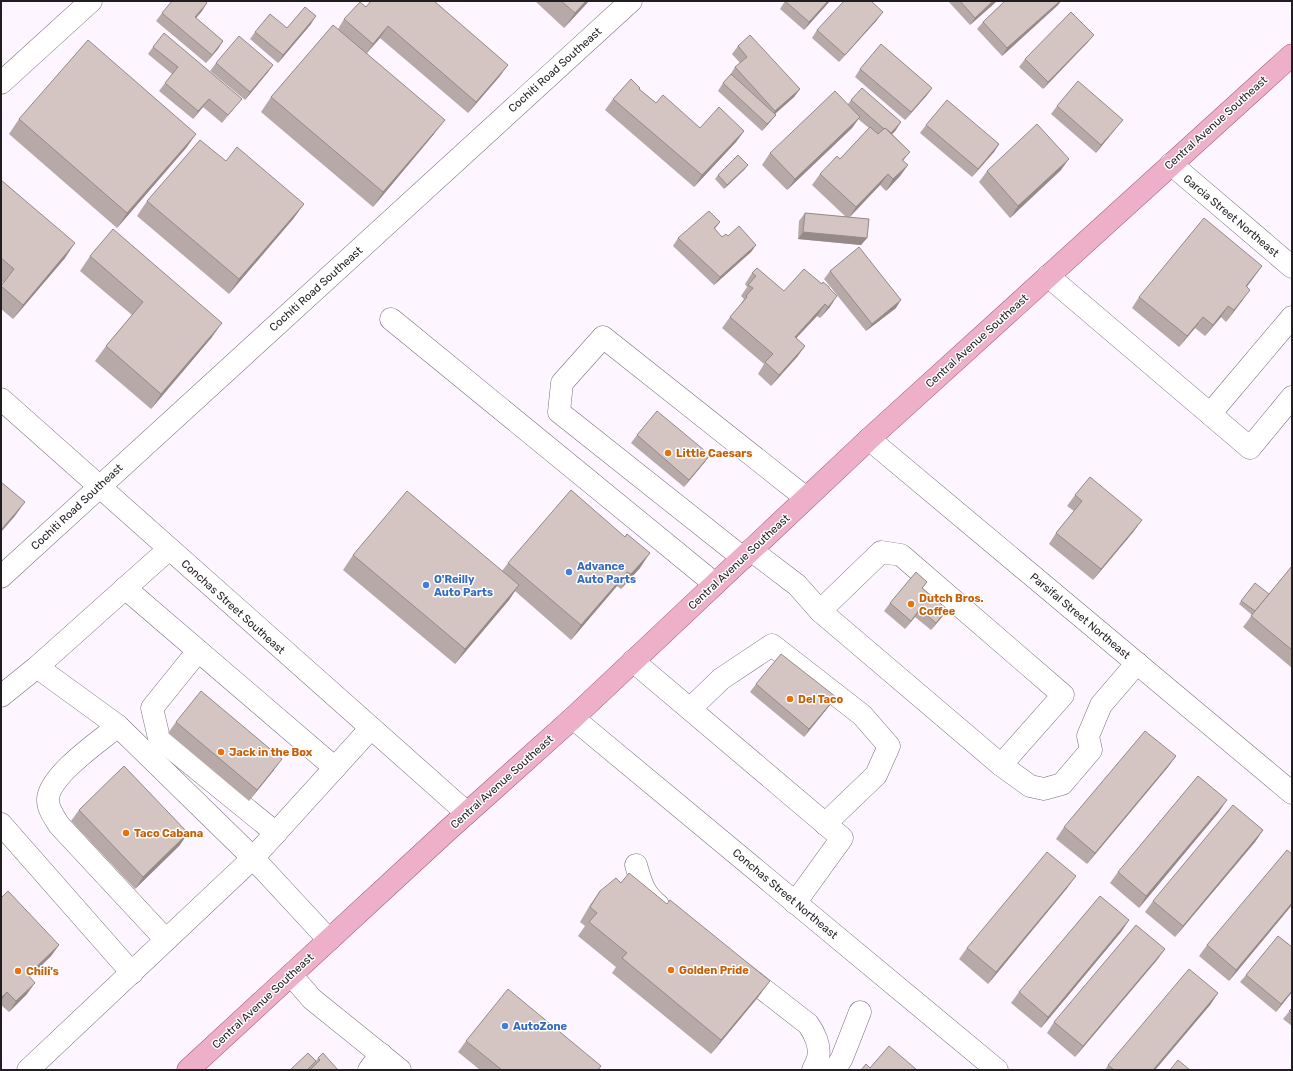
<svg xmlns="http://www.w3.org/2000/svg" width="1293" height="1071" font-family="Rubik,sans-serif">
	<rect width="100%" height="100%" fill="#fdf5ff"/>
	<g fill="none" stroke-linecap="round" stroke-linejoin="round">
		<defs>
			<g id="minor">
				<polyline points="1,83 91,1"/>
				<polyline points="1171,164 1292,267"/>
				<polyline points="1048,276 1250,448 1292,397"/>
				<polyline points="391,319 715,584"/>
				<polyline points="1,399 467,813"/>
				<polyline points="1210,414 1292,317"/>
				<polyline points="869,439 1292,793"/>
				<polyline points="751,550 797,585 820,611 1001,765 1030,786 1044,789 1062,784 1091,750 1088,736 1101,705 1137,663"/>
				<polyline points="743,558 559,412 562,383 603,337 806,498"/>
				<polyline points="1,577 631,1"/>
				<polyline points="125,588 335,768"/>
				<polyline points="820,611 881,552 901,555 1063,695 1001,765"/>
				<polyline points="198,651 152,708 159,738 276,833"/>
				<polyline points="633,661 842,838 795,903"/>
				<polyline points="1,696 37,667 169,549"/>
				<polyline points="690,709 721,679 772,645 862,715 889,746 876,775 825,824"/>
				<polyline points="573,718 997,1070"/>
				<path d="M118 726C100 741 48 776 48 800 48 809 54 817 59 825L166 940"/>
				<polyline points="1,824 132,973"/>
				<path d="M636 865C641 882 643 893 658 905"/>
				<polyline points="329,940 253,858 371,728"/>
				<path d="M741 972 808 1024C814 1032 821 1046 818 1058 817 1062 815 1066 813 1070"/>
				<polyline points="291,975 312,999 400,1070"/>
				<polyline points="28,1070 253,858 118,726 37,667"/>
				<polyline points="369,1070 381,1054"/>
				<polyline points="835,1070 842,1058 860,1012"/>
			</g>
			<polyline id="major" points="188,1070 448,830 573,718 869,439 1292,55"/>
		</defs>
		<use href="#minor" stroke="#766e78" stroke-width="23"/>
		<use href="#major" stroke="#9f5976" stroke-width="23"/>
		<use href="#minor" stroke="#fff" stroke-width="22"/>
		<use href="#major" stroke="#eeafc8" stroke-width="22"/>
	</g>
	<g fill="#b7a9a7">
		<polygon points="535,1 589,1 564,28"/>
		<polygon points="785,1 830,1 804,30 780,9"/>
		<polygon points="948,1 997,1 970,25"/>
		<polygon points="1005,1 1061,1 1058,5 1002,56 977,29 983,22"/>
		<polygon points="366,7 500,76 468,113 380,38 367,53 434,134 373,207 261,112 271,97 338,29 344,19"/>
		<polygon points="202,11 196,18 223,41 218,49 206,63 156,21 162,13"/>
		<polygon points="877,20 839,62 812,38 817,30"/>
		<polygon points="311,24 278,63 250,39 255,32 287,28"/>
		<polygon points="1088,42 1043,89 1019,67 1025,59"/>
		<polygon points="738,46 800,89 794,97 775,114 776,115 770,122 762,131 718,91 723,83 730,76 730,75 735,67 740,63 732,54"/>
		<polygon points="153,47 242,99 236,106 222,123 203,107 193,119 159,91 172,74 148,54"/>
		<polygon points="216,63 273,65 268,72 245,100 210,71"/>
		<polygon points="860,69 932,88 927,95 905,120 855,77"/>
		<polygon points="639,89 656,103 700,128 744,131 736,142 694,187 605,110 613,99"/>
		<polygon points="851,100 896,130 892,134 910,152 903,161 908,165 900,176 886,191 880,185 849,217 867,238 861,245 798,239 799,221 805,213 846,217 812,185 820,174 840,159 869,128 858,119 852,128 787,190 762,165 770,153 848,104"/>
		<polygon points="1057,106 1117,127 1096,153 1051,114"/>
		<polygon points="19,119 196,134 186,148 117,228 9,134"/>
		<polygon points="926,125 999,144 994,152 972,177 920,133"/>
		<polygon points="226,161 304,204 293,219 229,294 137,216 147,201"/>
		<polygon points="745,169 724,189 715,179 718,175"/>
		<polygon points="1061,170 1010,218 979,182 987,171"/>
		<polygon points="1,180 65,258 13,319 1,309 1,285 3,283 1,281"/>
		<polygon points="720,222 715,229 722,237 728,236 756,245 751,252 714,285 673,246 678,238"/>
		<polygon points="90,256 212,337 151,409 95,361 106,346 132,315 80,271"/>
		<polygon points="1262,266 1247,287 1242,301 1226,322 1221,317 1205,336 1195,328 1179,347 1132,308 1139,297"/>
		<polygon points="830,271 896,308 866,331 824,279"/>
		<polygon points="752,273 784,291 822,284 829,288 830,307 820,318 817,316 796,338 805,346 797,357 771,386 758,374 764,364 722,328 730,317 740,305 744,299 741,296 747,287 745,284"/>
		<polygon points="637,435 710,455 704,463 684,487 631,443"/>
		<polygon points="1075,495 1134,531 1093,580 1049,544 1056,533 1074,511 1067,506"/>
		<polygon points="353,555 502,571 508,563 640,568 621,589 617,586 571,640 515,591 509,600 455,664 343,570"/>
		<polygon points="1292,566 1292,668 1243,627 1252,615 1239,604 1241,601 1269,594"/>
		<polygon points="927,582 922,588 947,609 942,617 931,630 915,617 905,629 884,611 890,603"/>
		<polygon points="756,684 830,705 804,737 750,692"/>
		<polygon points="176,722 274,770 249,801 168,733"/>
		<polygon points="1176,756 1168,767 1087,864 1056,839 1064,827"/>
		<polygon points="79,810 180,845 135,889 71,821"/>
		<polygon points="1219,812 1139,908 1110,883 1118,872"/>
		<polygon points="1263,830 1255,842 1175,937 1145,912 1153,901"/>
		<polygon points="1292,854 1292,905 1229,981 1199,956 1207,945"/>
		<polygon points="1068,887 988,984 959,959 967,948"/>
		<polygon points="600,891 759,996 711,1054 612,973 616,967 578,936 585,926 580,922 590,905"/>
		<polygon points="1,898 59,945 51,956 30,977 27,994 9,1012 1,1005"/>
		<polygon points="1129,920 1121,932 1041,1028 1011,1003 1019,992"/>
		<polygon points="1165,949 1157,960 1075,1057 1047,1033 1054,1022"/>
		<polygon points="1246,975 1292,992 1276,1012 1240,982"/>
		<polygon points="1218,993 1210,1005 1155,1070 1105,1070 1108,1065"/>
		<polygon points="1292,1008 1292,1026 1283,1019"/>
		<polygon points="466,1041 601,1066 598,1070 480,1070 458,1052"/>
		<polygon points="318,1058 338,1070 310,1069 311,1068 309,1070 290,1070 316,1061"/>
	</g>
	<g fill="#958a88">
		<polygon points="586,1 589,1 564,28 575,13"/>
		<polygon points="828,1 830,1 804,30 809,22"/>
		<polygon points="993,1 997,1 970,25 975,18"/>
		<polygon points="1060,1 1061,1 1058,5 1002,56 1007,48"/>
		<polygon points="207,3 202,11 190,25 195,17"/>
		<polygon points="883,12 877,20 839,62 845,55"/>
		<polygon points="316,16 311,24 278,63 283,55"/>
		<polygon points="388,26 380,38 365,55 373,44"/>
		<polygon points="1094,35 1088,42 1043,89 1048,82"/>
		<polygon points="223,41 218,49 206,63 212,55"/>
		<polygon points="273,65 268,72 245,100 250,92"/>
		<polygon points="508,65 500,76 468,113 476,102"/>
		<polygon points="932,88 927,95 905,120 911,112"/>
		<polygon points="800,89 794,97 769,119 775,111"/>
		<polygon points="209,99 203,107 193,119 198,111"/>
		<polygon points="776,115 770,122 762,131 767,124"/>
		<polygon points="860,117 852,128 787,190 795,179"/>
		<polygon points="445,120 434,134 373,207 383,192"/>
		<polygon points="1123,120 1117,127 1096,153 1101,145"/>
		<polygon points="901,122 896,130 885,142 890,134"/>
		<polygon points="744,131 736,142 694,187 702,175"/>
		<polygon points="196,134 186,148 117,228 127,213"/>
		<polygon points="999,144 994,152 972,177 978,169"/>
		<polygon points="1069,159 1061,170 1010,218 1018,206"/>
		<polygon points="748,165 745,169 724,189 727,185"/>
		<polygon points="908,165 900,176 886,191 893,179"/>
		<polygon points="888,174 880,185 848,219 856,207"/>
		<polygon points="304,204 293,219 229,294 239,279"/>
		<polygon points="803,232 867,238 861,245 798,239"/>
		<polygon points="75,243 65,258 13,319 23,305"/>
		<polygon points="756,245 751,252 714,285 720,277"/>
		<polygon points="1262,266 1254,277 1238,297 1246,286"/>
		<polygon points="1250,290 1242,301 1226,322 1234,310"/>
		<polygon points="837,296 830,307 820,318 828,307"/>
		<polygon points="901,300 896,308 866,331 872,324"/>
		<polygon points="825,304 817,316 787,348 795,337"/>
		<polygon points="1228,306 1221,317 1205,336 1213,325"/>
		<polygon points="1203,317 1195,328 1179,347 1187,336"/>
		<polygon points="222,323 212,337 151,409 161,394"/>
		<polygon points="805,346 797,357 771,386 779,375"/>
		<polygon points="710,455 704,463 684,487 689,480"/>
		<polygon points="25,502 15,516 1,532 1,530"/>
		<polygon points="1142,520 1134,531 1093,580 1101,569"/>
		<polygon points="650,553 640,568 621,589 631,574"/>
		<polygon points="627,572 617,586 571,640 581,625"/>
		<polygon points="519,585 509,600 455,664 465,649"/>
		<polygon points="920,609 915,617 905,629"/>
		<polygon points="947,609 942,617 931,630 936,623"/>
		<polygon points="836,697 830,705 804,737 809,729"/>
		<polygon points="1176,756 1168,767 1087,864 1095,853"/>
		<polygon points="282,759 274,770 249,801 257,790"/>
		<polygon points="1227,800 1219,812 1139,908 1146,896"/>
		<polygon points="1263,830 1255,842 1175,937 1183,926"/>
		<polygon points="188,833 180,845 135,889 143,877"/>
		<polygon points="1076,876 1068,887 988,984 996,972"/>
		<polygon points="1292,903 1292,905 1229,981 1236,970"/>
		<polygon points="1129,920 1121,932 1041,1028 1048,1017"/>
		<polygon points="59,945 51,956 20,986 28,975"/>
		<polygon points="1165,949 1157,960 1075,1057 1083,1046"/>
		<polygon points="770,981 759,996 711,1054 721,1040"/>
		<polygon points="35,983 27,994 9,1012 16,1001"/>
		<polygon points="1292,991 1292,992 1276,1012 1281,1004"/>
		<polygon points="7,992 1,1001 1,998"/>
		<polygon points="1218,993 1210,1005 1155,1070 1153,1070"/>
	</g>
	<g fill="#d5c5c2" stroke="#958a88">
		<polygon points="172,1 205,1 207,3 195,17 223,41 212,55 162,13"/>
		<polygon points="371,1 434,1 508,65 476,102 388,26 373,44 344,19 360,2 366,7"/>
		<polygon points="561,1 586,1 575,13"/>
		<polygon points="785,1 828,1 809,22"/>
		<polygon points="844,1 871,1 883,12 845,55 817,30"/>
		<polygon points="960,1 993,1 975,18"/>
		<polygon points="1005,1 1060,1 1007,48 983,22"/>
		<polygon points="305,7 316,16 283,55 255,32 270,14 287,28"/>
		<polygon points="1071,12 1094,35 1048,82 1025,59"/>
		<polygon points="333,25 445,120 383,192 271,97"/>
		<polygon points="164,33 242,99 228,115 209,99 198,111 165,83 178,67 153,47"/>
		<polygon points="750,35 800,89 775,111 735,67 747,57 738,46"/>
		<polygon points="239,36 273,65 250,92 216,63"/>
		<polygon points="88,40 196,134 127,213 19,119"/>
		<polygon points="881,44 932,88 911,112 860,69"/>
		<polygon points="731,74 776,115 767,124 723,83"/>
		<polygon points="631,79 640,88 639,89 656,103 663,95 700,128 719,107 744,131 702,175 613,99"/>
		<polygon points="1078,81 1123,120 1101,145 1057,106"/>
		<polygon points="862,88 901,122 891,133 885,128 884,129 851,100"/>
		<polygon points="835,91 860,117 795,179 770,153"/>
		<polygon points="947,100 999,144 978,169 926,125"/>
		<polygon points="1037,124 1069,159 1018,206 987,171"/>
		<polygon points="870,127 878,134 885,128 910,152 902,160 908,165 893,179 888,174 856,207 820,174 837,156 840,159"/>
		<polygon points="200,140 226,161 237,147 304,204 239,279 147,201"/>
		<polygon points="738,155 748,165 727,185 718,175"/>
		<polygon points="1,180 75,243 23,305 1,286 14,269 1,258"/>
		<polygon points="709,211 720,222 714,228 722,237 726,234 728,236 739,226 756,245 720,277 678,238"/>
		<polygon points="805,213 869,219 867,238 803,232"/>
		<polygon points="1204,218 1262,266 1246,286 1250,290 1234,310 1228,306 1213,325 1203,317 1187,336 1139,297"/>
		<polygon points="113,229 222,323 161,394 106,346 143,302 90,256"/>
		<polygon points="859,247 901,300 872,324 830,271"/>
		<polygon points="757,268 784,291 804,269 822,284 823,282 829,287 829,288 837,296 828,307 825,304 795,337 805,346 779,375 765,362 773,354 730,317 747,297 746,296 753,288 748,285 756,276 752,273"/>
		<polygon points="657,411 710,455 689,480 637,435"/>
		<polygon points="1090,477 1142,520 1101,569 1056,533 1082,501 1075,495"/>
		<polygon points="1,482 25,502 1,530"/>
		<polygon points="571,490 625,537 627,534 650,553 631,574 627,572 581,625 508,563"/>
		<polygon points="407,491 519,585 465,649 353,555"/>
		<polygon points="1292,566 1292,650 1251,616"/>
		<polygon points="916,572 927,582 922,588 947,609 936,623 920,609 911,621 890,603"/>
		<polygon points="1255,583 1269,594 1255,611 1241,601"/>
		<polygon points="781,654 836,697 809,729 756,684"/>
		<polygon points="201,691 282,759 257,790 176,722"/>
		<polygon points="1145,731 1176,756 1095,853 1064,827"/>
		<polygon points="124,766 188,833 143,877 79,810"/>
		<polygon points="1198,776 1227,800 1146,896 1118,872"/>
		<polygon points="1233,805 1263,830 1183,926 1153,901"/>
		<polygon points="1287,850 1292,854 1292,903 1236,970 1207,945"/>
		<polygon points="1047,852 1076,876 996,972 967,948"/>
		<polygon points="629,873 667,904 670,900 770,981 721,1040 622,958 627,953 589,922 597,913 590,907 600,891 616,878 621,883"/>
		<polygon points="8,891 59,945 28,975 35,983 16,1001 7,992 1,998 1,898"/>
		<polygon points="1100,896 1129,920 1048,1017 1019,992"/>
		<polygon points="1136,925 1165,949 1083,1046 1054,1022"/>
		<polygon points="1278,936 1292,947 1292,991 1281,1004 1246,975"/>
		<polygon points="1189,969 1218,993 1153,1070 1114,1070 1108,1065"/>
		<polygon points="508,989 601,1066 598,1070 502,1070 466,1041"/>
		<polygon points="1292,1008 1292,1014 1289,1011"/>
		<polygon points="889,1046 917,1070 861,1070 866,1064 870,1068"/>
		<polygon points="308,1053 316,1061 307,1070 290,1070"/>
		<polygon points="323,1053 338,1070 310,1070 320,1060 318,1058"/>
		<polygon points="1178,1060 1190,1070 1170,1070"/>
	</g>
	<g fill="#e8710a" stroke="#fff" stroke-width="1.5">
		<circle cx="668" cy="453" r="4"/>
		<circle cx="911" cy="604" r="4"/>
		<circle cx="790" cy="699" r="4"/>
		<circle cx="221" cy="752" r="4"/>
		<circle cx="126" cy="833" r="4"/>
		<circle cx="671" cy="970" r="4"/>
		<circle cx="18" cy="971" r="4"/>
	</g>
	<g fill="#3f7fe0" stroke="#fff" stroke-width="1.5">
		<circle cx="569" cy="572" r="4"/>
		<circle cx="426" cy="585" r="4"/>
		<circle cx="505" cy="1026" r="4"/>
	</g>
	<g text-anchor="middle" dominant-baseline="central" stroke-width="3" stroke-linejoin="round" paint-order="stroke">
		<g font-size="11" fill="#211e22" stroke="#fff">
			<text transform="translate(555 70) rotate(-42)">Cochiti Road Southeast</text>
			<text transform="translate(1216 123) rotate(-42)">Central Avenue Southeast</text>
			<text transform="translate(1231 216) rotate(40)">Garcia Street Northeast</text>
			<text transform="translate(316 289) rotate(-42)">Cochiti Road Southeast</text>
			<text transform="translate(977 341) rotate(-42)">Central Avenue Southeast</text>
			<text transform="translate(77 507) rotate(-43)">Cochiti Road Southeast</text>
			<text transform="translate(739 562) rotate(-43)">Central Avenue Southeast</text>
			<text transform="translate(233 607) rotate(42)">Conchas Street Southeast</text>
			<text transform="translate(1080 616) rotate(40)">Parsifal Street Northeast</text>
			<text transform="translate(502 782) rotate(-42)">Central Avenue Southeast</text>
			<text transform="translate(785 894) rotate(40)">Conchas Street Northeast</text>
			<text transform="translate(263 1001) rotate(-43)">Central Avenue Southeast</text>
		</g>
		<g font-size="11" font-weight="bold" fill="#c56008" stroke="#fff" text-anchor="start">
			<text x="676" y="453">Little Caesars</text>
			<text x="919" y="598">Dutch Bros.<tspan x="919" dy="13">Coffee</tspan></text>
			<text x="798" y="699">Del Taco</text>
			<text x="229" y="752">Jack in the Box</text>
			<text x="134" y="833">Taco Cabana</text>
			<text x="679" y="970">Golden Pride</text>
			<text x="26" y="971">Chili's</text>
		</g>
		<g font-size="11" font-weight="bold" fill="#366cbe" stroke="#fff" text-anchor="start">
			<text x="577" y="566">Advance<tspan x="577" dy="13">Auto Parts</tspan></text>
			<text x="434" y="579">O'Reilly<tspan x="434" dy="13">Auto Parts</tspan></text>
			<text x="513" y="1026">AutoZone</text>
		</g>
	</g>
	<rect width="1293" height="1071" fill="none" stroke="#211e22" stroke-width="4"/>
</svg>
